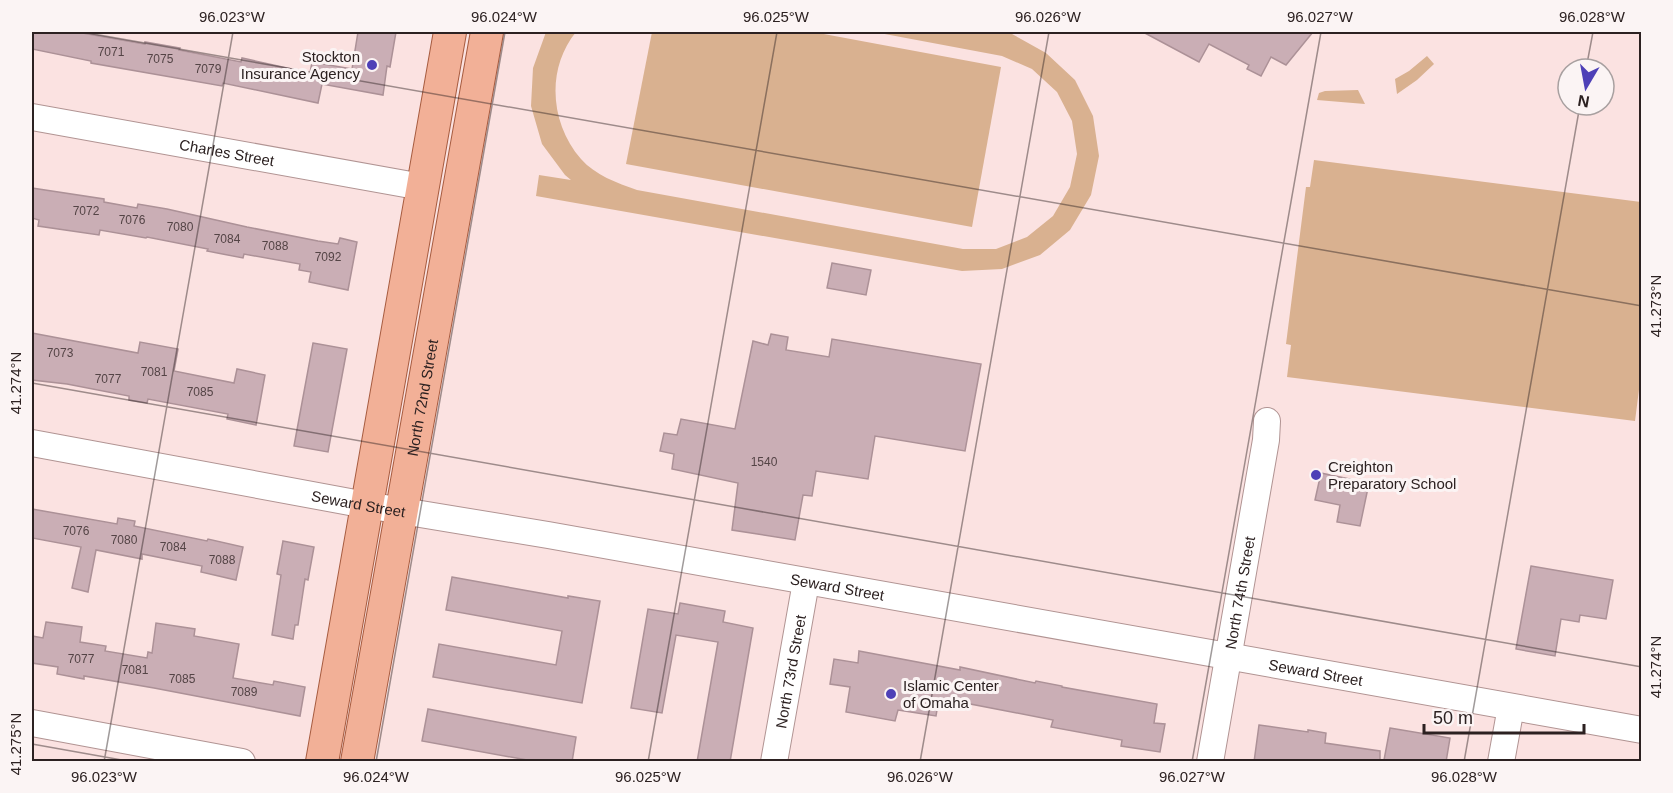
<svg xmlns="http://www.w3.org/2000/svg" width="1673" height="793" font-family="Helvetica,sans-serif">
	<rect width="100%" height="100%" fill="#fbe2e1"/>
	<g fill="#d9b190">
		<path d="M546 32H576C546 69 550 123 581 159 595 175 617 183 637 190L963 249H996L1027 237 1053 216 1070 187 1077 154 1072 121 1057 92 1032 69 1002 56 874 32H1001L1012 34 1046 53 1075 80 1093 116 1099 156 1091 195 1070 230 1040 255 1002 269 962 271 536 196 539 175 571 180 565 175 542 144 531 106 533 68Z"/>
		<polygon points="652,32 813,32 1001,67 972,227 626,164"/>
		<polygon points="1427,56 1434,64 1417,80 1397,94 1395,79 1409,71"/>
		<polygon points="1358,90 1365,104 1317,100 1319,93 1325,91"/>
		<polygon points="1314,160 1641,202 1642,366 1635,421 1287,377 1291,345 1286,344 1306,187 1310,187"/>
	</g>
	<g fill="#caaeb5" stroke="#ac9197" stroke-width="1.5">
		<polygon points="32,32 83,32 83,33 145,44 145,42 180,48 179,50 241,62 242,58 310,73 312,62 352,69 358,32 396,32 390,67 387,66 383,95 322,84 318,103 223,83 222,86 91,63 91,61 32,49"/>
		<polygon points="1143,32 1313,32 1286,65 1271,57 1261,76 1247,69 1249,65 1209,44 1199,62"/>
		<polygon points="32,188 104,199 104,202 137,208 138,204 167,209 247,227 318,241 338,244 340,238 357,242 348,290 309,282 311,272 299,270 300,264 244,254 243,258 207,251 208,249 147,237 146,238 100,230 99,235 38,226 39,220 32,218"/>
		<polygon points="832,263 871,270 866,295 827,288"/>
		<polygon points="32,333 138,353 140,342 178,349 174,371 234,383 237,369 265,375 256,425 227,419 228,414 148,399 147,403 129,400 129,396 67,384 32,380"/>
		<polygon points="771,334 788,337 786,350 829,357 832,339 981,364 965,451 875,436 868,479 816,471 812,496 803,495 795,540 732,530 738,483 672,469 674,454 660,451 664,433 677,435 681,419 735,429 753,341 768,345"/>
		<polygon points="313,343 347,349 328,452 294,446"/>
		<polygon points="1321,473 1369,483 1360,526 1337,522 1340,505 1315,500"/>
		<polygon points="32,509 117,524 118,518 135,521 134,526 207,541 208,539 243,547 236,580 201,572 202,566 142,554 142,559 96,550 88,592 72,588 81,547 32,538"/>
		<polygon points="283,541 314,547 308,580 305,579 298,625 295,625 293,639 272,635 281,575 277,574"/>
		<polygon points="1531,566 1613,580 1606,619 1580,615 1579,622 1561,619 1555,656 1516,649"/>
		<polygon points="452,577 568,598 568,596 600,601 582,703 433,677 439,644 556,665 562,631 446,610"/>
		<polygon points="680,603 725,611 723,622 753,628 730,762 697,762 718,642 676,635 662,713 631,708 648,609 678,614"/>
		<polygon points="46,622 82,627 80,642 106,646 105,651 147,658 148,652 152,653 156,623 195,629 194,636 239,644 233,678 273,685 274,681 305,687 300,716 154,688 84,676 84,679 57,674 58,667 32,663 32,636 43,638"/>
		<polygon points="859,651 960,670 960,667 1035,683 1036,681 1062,686 1062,687 1157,704 1154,723 1165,724 1160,752 1121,746 1122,740 1051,727 1053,720 939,698 936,716 898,710 895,721 846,712 850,687 830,684 834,659 858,663"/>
		<polygon points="428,709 576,737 572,762 538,762 422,741"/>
		<polygon points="1259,725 1308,732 1308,730 1326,733 1325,743 1380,751 1380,762 1254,762"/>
		<polygon points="1390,728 1450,738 1446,762 1384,760"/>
	</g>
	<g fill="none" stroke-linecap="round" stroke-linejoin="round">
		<defs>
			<g id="minor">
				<path id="s1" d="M32 117 422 187"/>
				<path id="s2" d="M32 443 366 505 548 535 1642 730"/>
				<polyline points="32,723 242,762"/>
				<path id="s3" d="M774 762 806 582"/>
				<path id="s4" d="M1210 762 1266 440 1267 421"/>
				<polyline points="1501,762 1511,707"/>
			</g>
			<g id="major">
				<polyline points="322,762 450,32"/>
				<path id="s5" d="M357 762 487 32"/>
			</g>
		</defs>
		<use href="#minor" stroke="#b19493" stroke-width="28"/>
		<use href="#major" stroke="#a75c40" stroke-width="34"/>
		<use href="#minor" stroke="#fff" stroke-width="26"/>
		<use href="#major" stroke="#f2b097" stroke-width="32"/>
	</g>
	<path fill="none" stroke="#2c2121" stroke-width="1.5" stroke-opacity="0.45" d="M82 32 1642 306M1586 69 1593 32M32 383 1642 667M32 744 133 762M104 762 233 32M376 762 505 32M648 762 777 32M920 762 1049 32M1192 762 1321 32M1464 762 1580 105"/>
	<g fill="#4e40b7" stroke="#fbf4f4" stroke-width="2">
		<circle cx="372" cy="65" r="6"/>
		<circle cx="1316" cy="475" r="6"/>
		<circle cx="891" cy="694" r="6"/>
	</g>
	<g text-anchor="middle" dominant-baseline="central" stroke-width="6" stroke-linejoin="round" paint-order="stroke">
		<g font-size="12" fill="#544446">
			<text x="111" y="52">7071</text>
			<text x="160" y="59">7075</text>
			<text x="208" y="69">7079</text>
			<text x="86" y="211">7072</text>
			<text x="132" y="220">7076</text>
			<text x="180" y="227">7080</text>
			<text x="227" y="239">7084</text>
			<text x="275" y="246">7088</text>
			<text x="328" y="257">7092</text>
			<text x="60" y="353">7073</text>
			<text x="154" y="372">7081</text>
			<text x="108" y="379">7077</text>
			<text x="200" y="392">7085</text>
			<text x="764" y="462">1540</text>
			<text x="76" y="531">7076</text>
			<text x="124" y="540">7080</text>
			<text x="173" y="547">7084</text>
			<text x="222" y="560">7088</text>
			<text x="81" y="659">7077</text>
			<text x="135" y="670">7081</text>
			<text x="182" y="679">7085</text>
			<text x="244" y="692">7089</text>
		</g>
		<g font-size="15" fill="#2c2121" stroke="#fbf4f4" text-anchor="start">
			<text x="360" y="56" text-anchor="end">Stockton<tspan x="360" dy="17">Insurance Agency</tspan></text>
			<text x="1328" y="466">Creighton<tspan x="1328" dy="17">Preparatory School</tspan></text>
			<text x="903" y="685">Islamic Center<tspan x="903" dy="17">of Omaha</tspan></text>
		</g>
		<g font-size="15" fill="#2c2121" stroke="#fbf4f4">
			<text stroke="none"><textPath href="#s1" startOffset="198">Charles Street</textPath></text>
			<text stroke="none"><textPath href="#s5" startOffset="370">North 72nd Street</textPath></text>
			<text stroke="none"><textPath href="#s2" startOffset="332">Seward Street</textPath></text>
			<text stroke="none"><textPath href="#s2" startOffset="818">Seward Street</textPath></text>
			<text stroke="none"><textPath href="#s4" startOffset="172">North 74th Street</textPath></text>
			<text stroke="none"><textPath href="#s3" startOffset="92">North 73rd Street</textPath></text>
			<text stroke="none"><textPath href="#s2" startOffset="1304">Seward Street</textPath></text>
		</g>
	</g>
	<rect width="1673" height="793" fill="none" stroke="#fbf4f4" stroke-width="66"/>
	<g transform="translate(1586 87) rotate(190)"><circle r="28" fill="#fbf4f4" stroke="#a8a0a0" stroke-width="1.5"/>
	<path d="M0-4.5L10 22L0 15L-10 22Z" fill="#4e40b7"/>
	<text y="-9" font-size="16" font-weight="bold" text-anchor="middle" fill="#2c2121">N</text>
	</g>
	<path d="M1424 724v9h160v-9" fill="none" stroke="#2c2121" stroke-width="3"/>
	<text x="1433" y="724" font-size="18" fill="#2c2121" stroke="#fbf4f4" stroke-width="4.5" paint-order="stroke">50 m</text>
	<rect x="33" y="33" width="1607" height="727" fill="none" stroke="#2c2121" stroke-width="2"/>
	<g font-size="15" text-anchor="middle" fill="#2c2121">
		<text x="232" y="22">96.023°W</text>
		<text x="504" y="22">96.024°W</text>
		<text x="776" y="22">96.025°W</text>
		<text x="1048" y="22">96.026°W</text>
		<text x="1320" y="22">96.027°W</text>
		<text x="1592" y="22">96.028°W</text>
		<text transform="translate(1656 306) rotate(-90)" y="5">41.273°N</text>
		<text transform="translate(16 383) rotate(-90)" y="5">41.274°N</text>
		<text transform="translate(1656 667) rotate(-90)" y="5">41.274°N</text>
		<text transform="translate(16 744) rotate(-90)" y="5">41.275°N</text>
		<text x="104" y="782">96.023°W</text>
		<text x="376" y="782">96.024°W</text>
		<text x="648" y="782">96.025°W</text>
		<text x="920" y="782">96.026°W</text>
		<text x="1192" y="782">96.027°W</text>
		<text x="1464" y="782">96.028°W</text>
	</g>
</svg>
